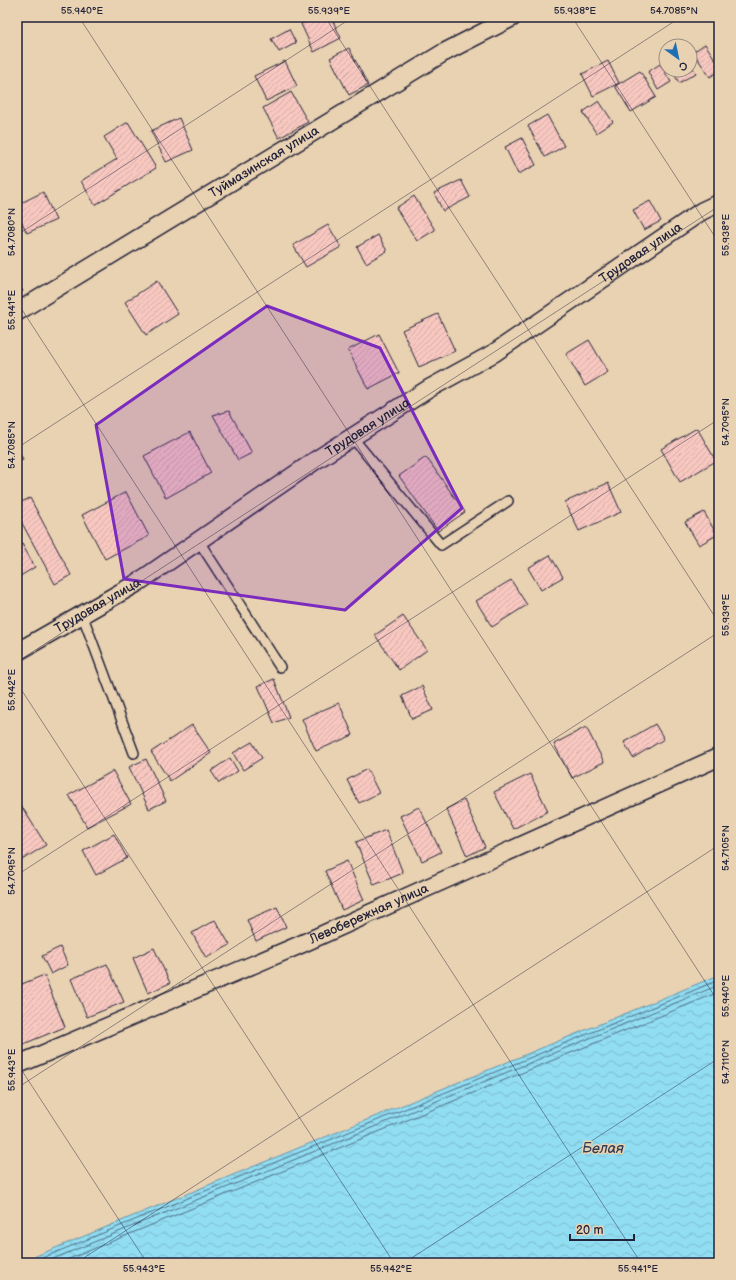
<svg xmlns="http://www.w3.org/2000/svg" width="736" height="1280" font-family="'Balsamiq Sans',sans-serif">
	<defs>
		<pattern id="water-waves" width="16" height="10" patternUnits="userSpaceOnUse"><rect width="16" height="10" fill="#91ddf2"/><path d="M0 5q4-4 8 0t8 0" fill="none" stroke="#7dbdd0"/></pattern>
		<pattern id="building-hatch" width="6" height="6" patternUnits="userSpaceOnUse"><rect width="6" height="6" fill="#f8c8c0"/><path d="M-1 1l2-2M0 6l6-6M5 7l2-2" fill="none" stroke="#d4aca6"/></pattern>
	</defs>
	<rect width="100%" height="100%" fill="#e9d2b1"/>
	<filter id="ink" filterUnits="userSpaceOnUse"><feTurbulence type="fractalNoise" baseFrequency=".025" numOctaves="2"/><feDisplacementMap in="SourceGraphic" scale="8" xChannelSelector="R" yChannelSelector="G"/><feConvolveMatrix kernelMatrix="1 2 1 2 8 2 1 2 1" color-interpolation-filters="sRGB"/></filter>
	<g filter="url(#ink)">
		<polygon fill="url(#water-waves)" stroke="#6592a9" points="719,975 719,1263 19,1263"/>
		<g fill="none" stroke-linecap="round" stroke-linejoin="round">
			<g stroke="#4e6d84" stroke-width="1">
				<polyline points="30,1263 719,980"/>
				<polyline points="43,1263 719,985"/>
				<polyline points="59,1263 719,992"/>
			</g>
		</g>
		<g fill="url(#building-hatch)" stroke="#22223b">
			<polygon points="315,17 331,17 341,38 314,52 301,24"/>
			<polygon points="289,29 296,43 279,52 271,39"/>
			<polygon points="705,44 719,65 719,71 710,77 693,52"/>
			<polygon points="349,48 368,85 349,95 330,58"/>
			<polygon points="285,61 297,86 266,101 254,76"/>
			<polygon points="608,61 619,83 593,96 582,74"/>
			<polygon points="690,63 696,73 679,83 672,70 690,70"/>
			<polygon points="660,64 671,82 658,90 648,72"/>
			<polygon points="640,71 656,97 631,112 615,86"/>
			<polygon points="291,92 308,122 279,138 263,108"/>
			<polygon points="599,101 613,122 596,133 583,112"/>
			<polygon points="547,115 564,146 545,157 528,126"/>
			<polygon points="179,118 193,150 166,162 151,131"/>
			<polygon points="128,122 156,168 95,205 81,181 117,159 104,137"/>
			<polygon points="522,138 536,165 518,174 505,147"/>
			<polygon points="461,180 470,197 443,211 434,193"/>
			<polygon points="43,192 56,220 27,233 17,212 17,205"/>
			<polygon points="414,196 435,230 417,241 396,208"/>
			<polygon points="650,201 661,221 644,230 633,210"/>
			<polygon points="328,225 341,247 306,267 293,245"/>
			<polygon points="378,235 387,251 366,263 357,247"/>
			<polygon points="157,281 178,314 146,335 125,302"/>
			<polygon points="17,283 23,291 17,295"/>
			<polygon points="438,314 455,351 419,367 402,330"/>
			<polygon points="379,334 399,373 368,389 348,350"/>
			<polygon points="589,340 608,372 585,386 566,354"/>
			<polygon points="229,411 252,453 238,460 213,415"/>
			<polygon points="697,428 716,461 680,482 661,449"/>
			<polygon points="190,432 211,473 166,498 144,456"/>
			<polygon points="17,448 23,459 17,462"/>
			<polygon points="426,457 465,512 438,531 399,476"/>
			<polygon points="608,483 621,512 579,531 565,502"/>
			<polygon points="126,492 149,536 105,559 82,515"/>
			<polygon points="30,498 71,575 55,584 17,514 17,504"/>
			<polygon points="704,512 717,535 699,545 685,522"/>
			<polygon points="17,535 35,567 17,578"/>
			<polygon points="550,555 563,577 541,590 528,568"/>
			<polygon points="511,580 527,605 492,627 476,601"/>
			<polygon points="403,616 427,650 399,670 375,635"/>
			<polygon points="274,679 289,717 274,723 258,686"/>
			<polygon points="422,686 433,710 412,719 402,696"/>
			<polygon points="339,703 353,735 316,751 302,719"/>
			<polygon points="655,724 664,739 633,758 624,742"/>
			<polygon points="192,725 211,753 170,781 151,752"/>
			<polygon points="586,727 604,762 572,778 554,744"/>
			<polygon points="252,742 262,758 243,770 233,753"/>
			<polygon points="230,758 238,771 219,783 211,771"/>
			<polygon points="146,759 166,801 149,809 129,767"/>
			<polygon points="367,769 379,793 359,803 347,780"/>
			<polygon points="113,771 131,804 87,827 69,795"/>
			<polygon points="530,774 548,811 513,829 494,792"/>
			<polygon points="464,800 485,847 467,856 446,809"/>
			<polygon points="22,807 46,845 17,863 17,810"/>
			<polygon points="419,807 441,852 422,861 400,816"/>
			<polygon points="386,830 403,873 374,885 356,842"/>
			<polygon points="114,834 127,858 96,875 83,851"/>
			<polygon points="347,861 364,900 342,910 325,871"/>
			<polygon points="277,907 286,927 256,941 247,920"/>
			<polygon points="215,920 230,945 206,958 192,933"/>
			<polygon points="60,947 68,965 51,974 42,956"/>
			<polygon points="154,948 170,983 148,993 133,958"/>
			<polygon points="107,964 124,1002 87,1017 71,979"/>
			<polygon points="44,975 65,1027 21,1045 17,1034 17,986"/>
		</g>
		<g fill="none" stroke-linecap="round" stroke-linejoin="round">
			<defs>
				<g id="lane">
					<polyline points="352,437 441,545 508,501"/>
					<polyline points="198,540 280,667"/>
					<polyline points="82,614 134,753"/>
				</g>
				<g id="street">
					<path id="s1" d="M17 312 443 53 513 17"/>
					<path id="s2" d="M17 652 137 583 316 460 430 388 494 353 702 211 719 203"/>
					<path id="s3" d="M17 1065 297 946 719 757"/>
				</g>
			</defs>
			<use href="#lane" stroke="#22223b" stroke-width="12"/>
			<use href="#street" stroke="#22223b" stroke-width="20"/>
			<use href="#lane" stroke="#e9d2b1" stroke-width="9"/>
			<use href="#street" stroke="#e9d2b1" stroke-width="17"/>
		</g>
	</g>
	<path fill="#7b2cbf" fill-opacity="0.2" stroke="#7b2cbf" stroke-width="3" stroke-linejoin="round" d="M267 306 380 348 462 508 345 610 124 579 96 425Z"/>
	<path fill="none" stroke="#22223b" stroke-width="1" stroke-opacity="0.45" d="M79 17 719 1003M325 17 719 623M572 17 719 243M17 22 25 17M17 235 353 17M17 302 641 1263M17 448 681 17M17 662 719 206M17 683 394 1263M17 875 719 419M17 1063 147 1263M17 1088 719 632M76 1263 719 845M404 1263 719 1058"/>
	<g text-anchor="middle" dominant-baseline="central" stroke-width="3" stroke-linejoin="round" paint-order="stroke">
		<g font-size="13" fill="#22223b" stroke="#e9d2b1">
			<text stroke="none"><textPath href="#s1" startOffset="289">Туймазинская улица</textPath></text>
			<text stroke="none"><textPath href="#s2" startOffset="741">Трудовая улица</textPath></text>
			<text stroke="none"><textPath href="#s2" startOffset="417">Трудовая улица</textPath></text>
			<text stroke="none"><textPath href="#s2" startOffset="93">Трудовая улица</textPath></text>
			<text stroke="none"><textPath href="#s3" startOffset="383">Левобережная улица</textPath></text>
		</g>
		<g font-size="14" font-style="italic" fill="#333e56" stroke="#e9d2b1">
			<text x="603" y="1148">Белая</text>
		</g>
	</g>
	<rect width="736" height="1280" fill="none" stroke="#e9d2b1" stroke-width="44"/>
	<g transform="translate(678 58) rotate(147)"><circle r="19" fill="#e9d2b1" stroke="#998c82"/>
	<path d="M0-3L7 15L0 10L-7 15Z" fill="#1f6fb2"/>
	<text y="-6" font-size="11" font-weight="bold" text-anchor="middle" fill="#22223b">С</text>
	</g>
	<path d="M570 1234v6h64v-6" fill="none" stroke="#22223b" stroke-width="2"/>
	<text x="576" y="1234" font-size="12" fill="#22223b" stroke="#e9d2b1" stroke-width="3" paint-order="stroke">20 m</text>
	<rect x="22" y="22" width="692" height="1236" fill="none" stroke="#22223b" stroke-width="1.5"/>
	<g font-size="10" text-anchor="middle" fill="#22223b">
		<text x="82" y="14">55.940°E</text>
		<text x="329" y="14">55.939°E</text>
		<text x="575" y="14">55.938°E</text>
		<text x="674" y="14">54.7085°N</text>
		<text transform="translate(11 232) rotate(-90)" y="4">54.7080°N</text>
		<text transform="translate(725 235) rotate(-90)" y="4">55.938°E</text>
		<text transform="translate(11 310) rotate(-90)" y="4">55.941°E</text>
		<text transform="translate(725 422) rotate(-90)" y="4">54.7095°N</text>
		<text transform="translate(11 445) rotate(-90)" y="4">54.7085°N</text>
		<text transform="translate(725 615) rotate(-90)" y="4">55.939°E</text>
		<text transform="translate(11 690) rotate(-90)" y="4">55.942°E</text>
		<text transform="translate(725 848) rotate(-90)" y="4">54.7105°N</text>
		<text transform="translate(11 871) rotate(-90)" y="4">54.7095°N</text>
		<text transform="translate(725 996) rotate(-90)" y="4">55.940°E</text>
		<text transform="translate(725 1062) rotate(-90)" y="4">54.7110°N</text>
		<text transform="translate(11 1070) rotate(-90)" y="4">55.943°E</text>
		<text x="144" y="1272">55.943°E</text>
		<text x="391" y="1272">55.942°E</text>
		<text x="638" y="1272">55.941°E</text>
	</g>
</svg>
